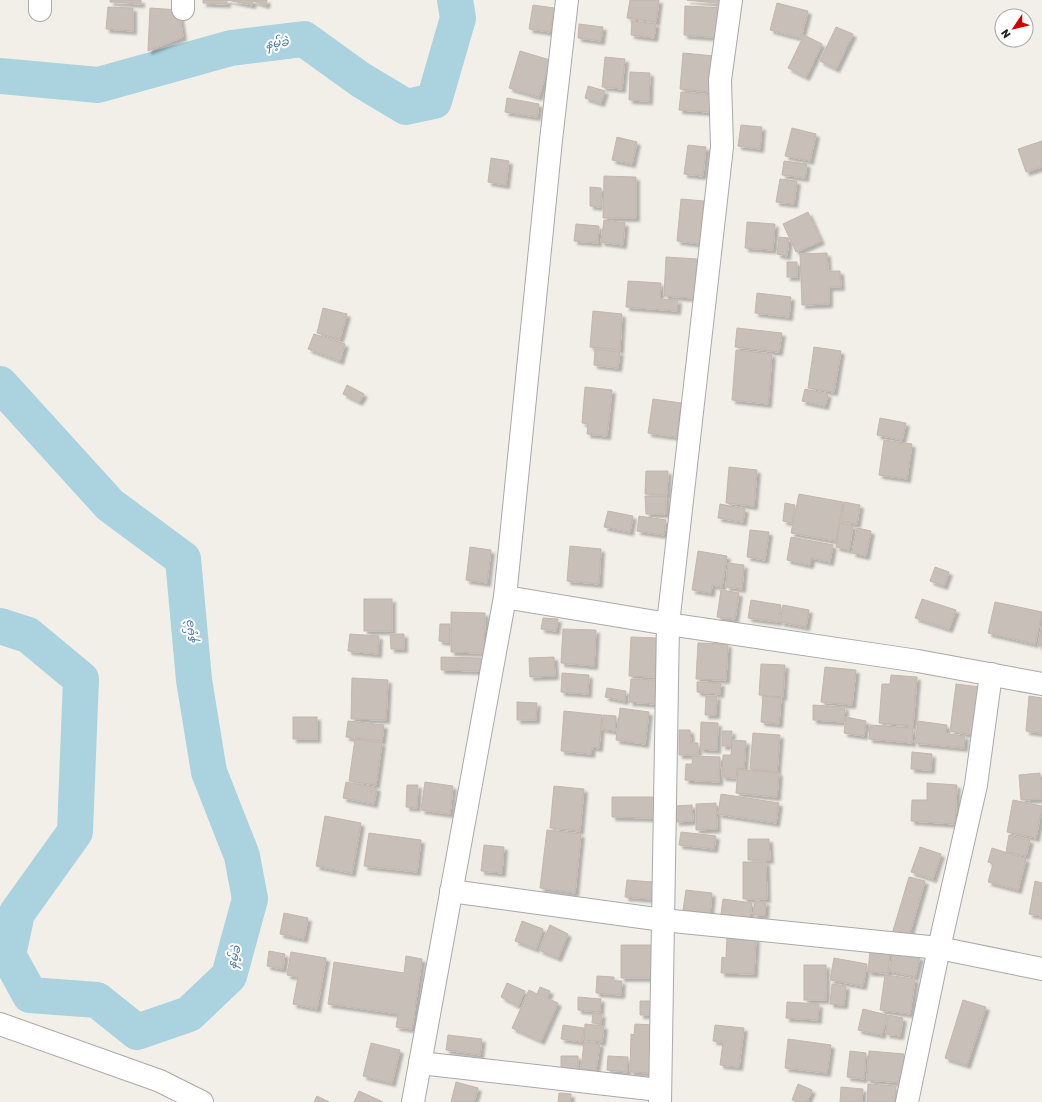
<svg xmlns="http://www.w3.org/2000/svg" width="1042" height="1102" font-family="Rubik,'Noto Sans Myanmar',sans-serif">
	<defs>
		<filter id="shadow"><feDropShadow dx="3.5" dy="3.5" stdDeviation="1" flood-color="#0004"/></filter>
	</defs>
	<rect width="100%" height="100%" fill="#f2efe9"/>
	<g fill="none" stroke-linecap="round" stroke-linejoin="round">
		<g stroke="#aad3df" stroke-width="36">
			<polyline points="0,76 98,85 231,48 304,39 361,80 406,107 434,101 458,18 455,0"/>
			<polyline points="0,384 110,505 183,559 194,680 209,772 242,856 250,899 229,976 189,1014 137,1032 97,1000 30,995 8,955 17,913 75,832 81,679 28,635 0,626"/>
		</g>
	</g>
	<g fill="#c7bfb8" stroke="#c4b6ab" filter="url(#shadow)">
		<polygon points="110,0 141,0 141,4 110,2"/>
		<polygon points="203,0 227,0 227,4 203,3"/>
		<polygon points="227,0 267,0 266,5 253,1 252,5"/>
		<polygon points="630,0 659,0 656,22 627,18"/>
		<polygon points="687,0 726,0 726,4"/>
		<polygon points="777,3 808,11 801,38 770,30"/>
		<polygon points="533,5 554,8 550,32 529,29"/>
		<polygon points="685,6 726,8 724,38 684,35"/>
		<polygon points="108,7 133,8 133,31 106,29"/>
		<polygon points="150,8 179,10 183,37 148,51"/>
		<polygon points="632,21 656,24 654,38 631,35"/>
		<polygon points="579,24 603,27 601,41 578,38"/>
		<polygon points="836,27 853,34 836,69 820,61"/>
		<polygon points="804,35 822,44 806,77 788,68"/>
		<polygon points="520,51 550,60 539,97 509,88"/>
		<polygon points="683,53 715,56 711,92 680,89"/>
		<polygon points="605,57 625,59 622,89 602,87"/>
		<polygon points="630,72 650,73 649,101 629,100"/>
		<polygon points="588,86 605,91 601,103 585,98"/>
		<polygon points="681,92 711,95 709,112 679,110"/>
		<polygon points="507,98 539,104 537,117 505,112"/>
		<polygon points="741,125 762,127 760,149 738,146"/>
		<polygon points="792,128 816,134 810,161 785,156"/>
		<polygon points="617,137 637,142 632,164 612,160"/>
		<polygon points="1042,141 1042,167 1026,172 1018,149"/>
		<polygon points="688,145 706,147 703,176 684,174"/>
		<polygon points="491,158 509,161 506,185 488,182"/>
		<polygon points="784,161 807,164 805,178 782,175"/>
		<polygon points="604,176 636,177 636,218 603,218"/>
		<polygon points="780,179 797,181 794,204 776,202"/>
		<polygon points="590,187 601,188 601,207 590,206"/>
		<polygon points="681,199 704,201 700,244 677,241"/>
		<polygon points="808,212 821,241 796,252 783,224"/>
		<polygon points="604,220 625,223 623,245 601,242"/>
		<polygon points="747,222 775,224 773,250 745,248"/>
		<polygon points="576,224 599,226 598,243 574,241"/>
		<polygon points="779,237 789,238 787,256 777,254"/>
		<polygon points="827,253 828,271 840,271 841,287 829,287 829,304 802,305 800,254"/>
		<polygon points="666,257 697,259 694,298 664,296"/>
		<rect x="787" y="262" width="10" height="15"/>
		<polygon points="628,281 661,283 660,299 678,300 677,311 626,307"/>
		<polygon points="757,293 791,297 789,317 755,313"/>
		<polygon points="323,308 347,314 340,339 317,333"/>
		<polygon points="593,311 622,314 620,350 590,347"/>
		<polygon points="737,328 782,333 779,352 735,347"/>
		<polygon points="314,334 345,344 340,361 308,349"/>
		<polygon points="814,347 841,351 834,392 808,388"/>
		<polygon points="595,349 620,352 618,368 594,365"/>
		<polygon points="736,350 772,354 768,404 732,400"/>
		<polygon points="347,385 364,394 359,402 343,394"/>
		<polygon points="585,387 612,390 607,436 587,434 588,424 582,423"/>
		<polygon points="805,389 828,394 825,406 802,401"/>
		<polygon points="653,399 681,403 677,437 648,433"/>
		<polygon points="880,418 906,423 902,440 877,435"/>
		<polygon points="884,440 912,444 907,479 879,475"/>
		<polygon points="729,467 757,470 754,506 726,503"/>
		<polygon points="646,471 668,471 667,495 645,494"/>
		<polygon points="799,494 843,502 836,541 791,533"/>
		<polygon points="645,496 666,496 666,514 646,514"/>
		<polygon points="844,502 860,505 857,524 841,522"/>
		<polygon points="785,503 795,505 792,523 783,521"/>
		<polygon points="720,504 745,509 743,522 718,518"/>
		<polygon points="608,511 633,516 630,532 604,527"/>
		<polygon points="639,516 666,520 664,535 637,531"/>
		<polygon points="840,523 853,526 849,550 836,547"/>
		<polygon points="857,528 871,531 866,556 852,553"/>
		<polygon points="750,530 769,532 765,560 747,557"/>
		<polygon points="791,537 833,545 830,562 811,558 810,565 787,560"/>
		<polygon points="570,546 601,549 599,584 567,581"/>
		<polygon points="470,547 491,550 487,583 466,580"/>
		<polygon points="698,551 727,556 722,587 712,585 711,593 692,590"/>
		<polygon points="728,563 744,565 742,589 726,587"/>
		<polygon points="935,567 949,572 944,586 930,581"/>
		<polygon points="721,590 739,593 735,619 717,617"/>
		<rect x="364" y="599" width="28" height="32"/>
		<polygon points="922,599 956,610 949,629 915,618"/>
		<polygon points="751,600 781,605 778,622 748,618"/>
		<polygon points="995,602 1042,612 1035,644 988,633"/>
		<polygon points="783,605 809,610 806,627 780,622"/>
		<polygon points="451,612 485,613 484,653 451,652"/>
		<polygon points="543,618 558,619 556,631 541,629"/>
		<polygon points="1042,623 1042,646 1038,646"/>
		<polygon points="440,624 450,624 449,642 439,641"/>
		<polygon points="563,629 596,630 594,666 561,663"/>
		<polygon points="350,634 379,636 378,654 348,651"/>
		<polygon points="390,634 404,634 404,649 391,649"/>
		<polygon points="631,637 657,638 655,677 629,676"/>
		<polygon points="698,643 728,644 726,680 696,679"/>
		<polygon points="441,657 481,658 480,671 441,670"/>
		<polygon points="554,657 555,676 530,677 529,658"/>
		<polygon points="761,664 785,665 783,697 759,695"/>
		<polygon points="825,667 856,670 852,705 821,702"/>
		<polygon points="562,673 589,675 588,694 561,692"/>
		<polygon points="891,675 917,677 913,726 879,723 882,684 890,684"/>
		<polygon points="352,678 388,680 386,720 351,719"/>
		<polygon points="631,679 656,680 655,704 629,702"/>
		<polygon points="697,682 721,683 720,694 697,692"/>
		<polygon points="956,684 980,687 974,735 950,731"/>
		<polygon points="607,688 626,691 625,701 605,697"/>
		<polygon points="706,696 717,696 716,715 705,715"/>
		<polygon points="763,696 781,698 779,724 761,722"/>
		<polygon points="1029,696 1042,698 1042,733 1026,731"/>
		<polygon points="517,702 537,703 536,720 517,720"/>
		<polygon points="813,705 845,707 844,722 813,720"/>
		<polygon points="620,708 649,712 645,744 616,740"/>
		<polygon points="564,711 602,715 599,748 592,747 591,754 561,751"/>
		<polygon points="603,715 616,716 615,731 602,729"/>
		<rect x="293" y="717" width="24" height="22"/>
		<polygon points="846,717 866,721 864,736 844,733"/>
		<polygon points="348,721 384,725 382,741 346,737"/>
		<polygon points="918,721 947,725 946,734 965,736 964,748 915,743"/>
		<polygon points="701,722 718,723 717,750 700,749"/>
		<polygon points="870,725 913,728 912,743 869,739"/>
		<polygon points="679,730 690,730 691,743 698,743 698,755 679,755"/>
		<polygon points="722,731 732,731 731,746 722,746"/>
		<polygon points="753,733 780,735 777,772 750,769"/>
		<polygon points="355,739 382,743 376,785 349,781"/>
		<polygon points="732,740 746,741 744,769 737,768 736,778 722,777 723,755 731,755"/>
		<polygon points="912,752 932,754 931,770 911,769"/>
		<polygon points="693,756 720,757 719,782 685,780 686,764 692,764"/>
		<polygon points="738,769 779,773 777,797 736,793"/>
		<polygon points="1040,773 1042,799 1021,800 1019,775"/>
		<polygon points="346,782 377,788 374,804 343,798"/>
		<polygon points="425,782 453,786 450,814 421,810"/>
		<polygon points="927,783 957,785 955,824 911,821 912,800 927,800"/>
		<polygon points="407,785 418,785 417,808 406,807"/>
		<polygon points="554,786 584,789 580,831 550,828"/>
		<polygon points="721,794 779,803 776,823 718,814"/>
		<polygon points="612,797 654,797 654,818 612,817"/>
		<polygon points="1013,800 1042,806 1036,838 1007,832"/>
		<polygon points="716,803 717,829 696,830 696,804"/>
		<polygon points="692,805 693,821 676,822 675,806"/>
		<polygon points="325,816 361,823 352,873 316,866"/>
		<polygon points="547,830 581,834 575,893 540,888"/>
		<polygon points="681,832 716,836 714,849 679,845"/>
		<polygon points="369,833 421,840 417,872 364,866"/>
		<polygon points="1009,835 1030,840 1026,856 1006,852"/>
		<polygon points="748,839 769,839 770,860 748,860"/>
		<polygon points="484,845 504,847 502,873 481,871"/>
		<polygon points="920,847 941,854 933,879 911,872"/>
		<polygon points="992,848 1026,859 1018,890 988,882 993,864 988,862"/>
		<polygon points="743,862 766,862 767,899 743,899"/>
		<polygon points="909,877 925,881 908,939 892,934"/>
		<polygon points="627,880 653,882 651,899 625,897"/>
		<polygon points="1035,881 1042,883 1042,916 1029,914"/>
		<polygon points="686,890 712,893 710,914 683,910"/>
		<polygon points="723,899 752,903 750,918 721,914"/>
		<polygon points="755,901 766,902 765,915 753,915"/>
		<polygon points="284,913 308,918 304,939 280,934"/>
		<polygon points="522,921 543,929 536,949 515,941"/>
		<polygon points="550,925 568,934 558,958 539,950"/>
		<polygon points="727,937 756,938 754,974 721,973 722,957 726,958"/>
		<polygon points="621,945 653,945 652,978 621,978"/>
		<polygon points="870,950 890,951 888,973 868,972"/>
		<polygon points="269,951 285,954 283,969 267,966"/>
		<polygon points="894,951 920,957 915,977 889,971"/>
		<polygon points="291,952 326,958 317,1009 293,1004 298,977 287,975"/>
		<polygon points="406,956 422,959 412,1029 396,1027 398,1014 328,1004 334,962 404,973"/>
		<polygon points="834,958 867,964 863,986 830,980"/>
		<rect x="804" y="965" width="22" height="35"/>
		<polygon points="885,975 915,979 910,1014 880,1010"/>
		<polygon points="597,976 614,977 614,981 622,981 621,995 596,993"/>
		<polygon points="507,983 525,991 518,1006 501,997"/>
		<polygon points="832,984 846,986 844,1005 830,1004"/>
		<polygon points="540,987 550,991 547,998 558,1003 541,1041 512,1028 529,990 537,994"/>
		<polygon points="578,997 601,999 600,1012 578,1010"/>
		<polygon points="963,1000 986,1007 967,1065 945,1058"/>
		<polygon points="640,1001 651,1001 652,1015 640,1015"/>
		<polygon points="787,1002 819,1004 818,1020 786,1018"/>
		<polygon points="863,1009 887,1015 882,1035 858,1030"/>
		<polygon points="593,1013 602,1014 601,1024 592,1023"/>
		<polygon points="888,1015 903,1018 900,1036 886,1034"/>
		<polygon points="585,1024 604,1026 602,1042 584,1040"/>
		<polygon points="635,1024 654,1025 652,1073 630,1072 631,1034 634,1035"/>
		<polygon points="563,1025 584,1028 582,1042 561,1039"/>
		<polygon points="715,1025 744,1028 739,1067 720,1065 723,1042 713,1041"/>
		<polygon points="448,1035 482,1039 480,1055 446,1050"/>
		<polygon points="788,1039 831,1045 827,1073 785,1068"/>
		<polygon points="584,1042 600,1044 596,1070 581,1069"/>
		<polygon points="371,1043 400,1050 392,1083 363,1076"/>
		<polygon points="850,1051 866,1053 864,1079 847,1077"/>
		<polygon points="869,1051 904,1054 902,1083 867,1080"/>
		<polygon points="561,1056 578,1056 578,1070 561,1069"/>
		<polygon points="608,1056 628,1057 627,1072 607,1070"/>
		<polygon points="456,1082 478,1088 474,1102 451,1102"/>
		<polygon points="798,1084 812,1090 807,1102 797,1102 792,1100"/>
		<polygon points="868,1084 896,1086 895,1102 867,1102"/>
		<polygon points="841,1087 863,1089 862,1102 840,1102"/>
		<polygon points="359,1091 383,1102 354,1102"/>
		<polygon points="559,1093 571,1094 570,1102 558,1102"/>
		<polygon points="317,1096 329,1102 314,1102"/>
	</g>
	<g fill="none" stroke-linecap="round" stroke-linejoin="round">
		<defs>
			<g id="minor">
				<polyline points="183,9 183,0"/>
				<polyline points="40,10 40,0"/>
				<polyline points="505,597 668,624 918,661 1042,684"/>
				<polyline points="451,891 663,920 939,948 1042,969"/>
				<polyline points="0,1024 160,1081 202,1102"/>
				<polyline points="420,1063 659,1090"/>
				<polyline points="413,1102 505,597 551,140 567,0"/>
				<polyline points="660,1102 668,624 722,147 720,80 731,0"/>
				<polyline points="907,1102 939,948 976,785 991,674"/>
			</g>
		</defs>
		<use href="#minor" stroke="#a9a9a9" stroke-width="24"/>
		<use href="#minor" stroke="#fff" stroke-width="22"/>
	</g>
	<g text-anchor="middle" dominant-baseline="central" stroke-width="4" stroke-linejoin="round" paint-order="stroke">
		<g font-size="12" font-style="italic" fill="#4a7aab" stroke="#fff">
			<text transform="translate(277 43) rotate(-7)">နမ့်ခဲ</text>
			<text transform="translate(190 632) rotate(-95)">နမ့်ခဲ</text>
			<text transform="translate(234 957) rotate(-75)">နမ့်ခဲ</text>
		</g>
	</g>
	<g transform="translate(1014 28) rotate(235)"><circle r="19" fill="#ffffff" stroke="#a7a7a7"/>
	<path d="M0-3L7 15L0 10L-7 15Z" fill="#d40000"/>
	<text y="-6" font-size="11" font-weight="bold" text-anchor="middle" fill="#222222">N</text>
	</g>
</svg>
